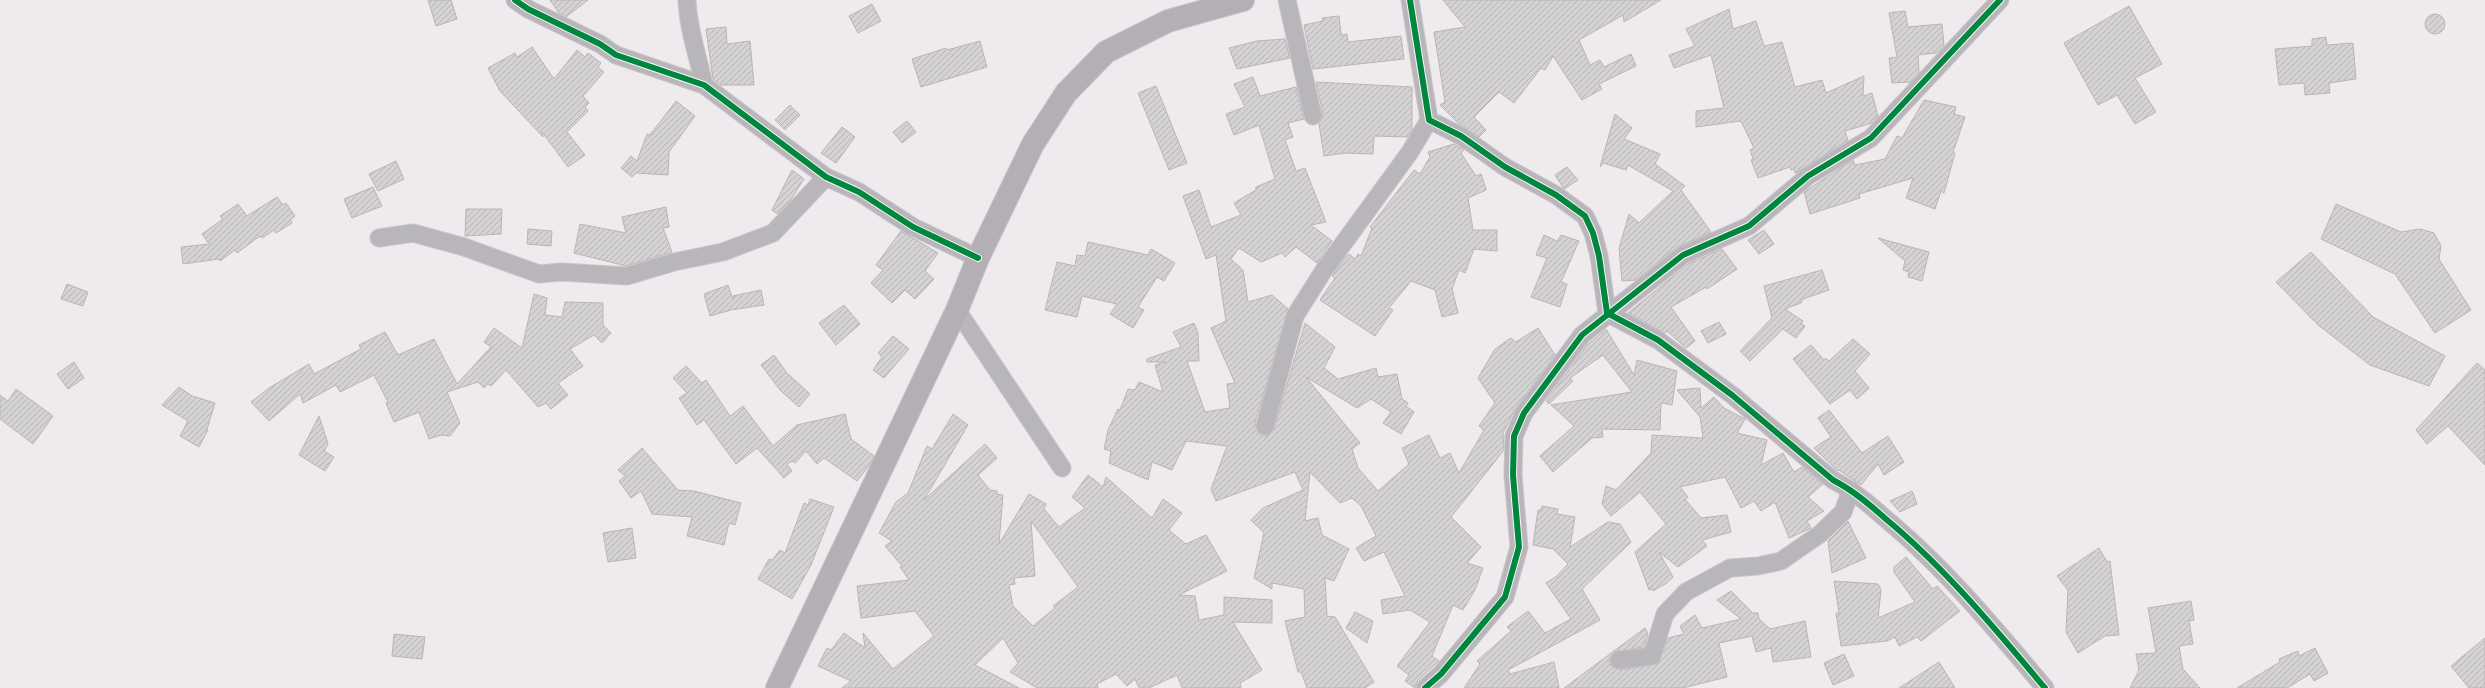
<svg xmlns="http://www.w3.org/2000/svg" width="2485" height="688" font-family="Figtree,sans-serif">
	<defs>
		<pattern id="building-hatch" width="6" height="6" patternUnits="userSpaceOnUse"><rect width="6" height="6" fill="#d5d2d3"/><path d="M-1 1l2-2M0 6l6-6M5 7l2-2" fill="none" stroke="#b6b4b5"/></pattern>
	</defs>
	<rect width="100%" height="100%" fill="#efeaed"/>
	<g fill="url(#building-hatch)" stroke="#b9b5b6" fill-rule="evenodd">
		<polygon points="428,0 451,0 457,19 436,26"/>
		<polygon points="550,0 588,0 566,17 559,13"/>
		<polygon points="1443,0 1661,0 1624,22 1623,15 1579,40 1590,65 1600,60 1604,67 1631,54 1636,66 1599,84 1602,89 1582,100 1553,56 1545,70 1541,68 1514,103 1499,92 1474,117 1486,130 1479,137 1458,123 1440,105 1445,102 1434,32 1465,27"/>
		<polygon points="872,4 881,21 858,33 849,16"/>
		<polygon points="2129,6 2162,64 2135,78 2156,112 2135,124 2117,95 2098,105 2064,43"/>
		<polygon points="1729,9 1733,29 1756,21 1764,46 1782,42 1795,87 1822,80 1826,93 1864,76 1863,96 1872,93 1878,116 1872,123 1845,131 1848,140 1797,172 1795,173 1794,169 1791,170 1790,167 1758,178 1751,160 1753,159 1750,150 1754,148 1741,121 1696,127 1696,111 1724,108 1711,55 1674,68 1669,55 1695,46 1686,29"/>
		<polygon points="1905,11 1908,27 1942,24 1944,46 1936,53 1918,55 1919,72 1910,82 1892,83 1889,58 1897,57 1889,13"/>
		<circle cx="2435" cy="24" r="10"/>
		<polygon points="1339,16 1341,35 1347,34 1348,42 1401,36 1404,59 1313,69 1304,25 1323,21 1322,18"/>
		<polygon points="726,27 727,44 750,41 754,85 721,85 713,79 706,29"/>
		<polygon points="2326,37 2327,45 2353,43 2356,79 2329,83 2330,93 2305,95 2304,83 2279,85 2275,49 2312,46 2312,39"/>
		<polygon points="1285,39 1290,58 1237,69 1229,48 1257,41"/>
		<polygon points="980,41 987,67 921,87 912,59 946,48 947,50"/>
		<polygon points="532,47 554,79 577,50 585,57 588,53 601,63 598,67 604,72 583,96 589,103 585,107 588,111 567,132 585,155 568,167 542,132 543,137 500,91 488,68 515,53 517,57"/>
		<polygon points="1253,77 1260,96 1296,87 1304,119 1288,123 1293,137 1285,140 1296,171 1305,168 1326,222 1311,225 1332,241 1317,263 1296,247 1285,257 1282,253 1261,262 1239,248 1231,259 1243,270 1248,302 1272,295 1288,309 1255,423 1258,433 1267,436 1274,429 1305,323 1335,347 1324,368 1338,379 1376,368 1378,377 1397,374 1402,399 1408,403 1406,406 1414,412 1401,434 1383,423 1391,412 1371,399 1357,408 1306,377 1360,443 1352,449 1358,468 1378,491 1409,464 1402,448 1429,435 1440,458 1450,453 1459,473 1484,430 1479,426 1495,403 1478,378 1495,349 1511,338 1516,342 1538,328 1555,355 1515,409 1503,433 1504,450 1451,517 1481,547 1467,563 1483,568 1475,590 1463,610 1453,605 1432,656 1439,661 1418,680 1415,688 1405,681 1409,675 1397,666 1430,622 1410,610 1383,614 1381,600 1405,596 1384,552 1364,561 1356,548 1376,536 1361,506 1352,498 1340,503 1310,472 1305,521 1318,518 1322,535 1349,549 1334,581 1325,578 1327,616 1335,617 1374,682 1365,688 1307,688 1301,672 1298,672 1285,621 1305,617 1304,589 1272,583 1272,589 1254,578 1264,533 1251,520 1263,508 1303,490 1295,472 1216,501 1211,489 1227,446 1186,441 1172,470 1152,462 1148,480 1109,463 1111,451 1104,449 1108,430 1118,409 1120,410 1128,389 1135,390 1139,382 1163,392 1155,365 1166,362 1147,362 1147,359 1181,347 1173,332 1194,323 1198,333 1199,361 1187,361 1205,412 1230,408 1227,384 1235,383 1211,328 1226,321 1216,255 1206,259 1183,196 1199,190 1211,227 1241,215 1234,203 1256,190 1256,187 1275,179 1259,125 1234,135 1226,114 1245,107 1234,84"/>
		<polygon points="1316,82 1412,87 1412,129 1407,137 1374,136 1373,154 1345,153 1324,156 1319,124 1323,114"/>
		<polygon points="1156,86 1187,163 1169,170 1138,93"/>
		<polygon points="1924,100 1956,107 1954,114 1965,117 1953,152 1955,153 1944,193 1941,191 1935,209 1906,198 1913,178 1859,194 1860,198 1810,214 1804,192 1853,160 1855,165 1885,159 1897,136 1902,138"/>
		<polygon points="676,101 695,116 669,152 668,175 636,173 632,177 621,168 631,156 637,161 647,134 650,135"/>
		<polygon points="790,105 800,115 785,130 775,120"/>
		<polygon points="1615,114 1632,128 1624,139 1660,154 1655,164 1685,186 1681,190 1711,232 1677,247 1636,280 1622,281 1619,248 1629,214 1639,223 1673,191 1628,165 1626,170 1603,163 1600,167"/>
		<polygon points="907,121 916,132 902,143 893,132"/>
		<polygon points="842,127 855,137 836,163 821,153"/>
		<polygon points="1454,144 1464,150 1461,153 1476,176 1481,174 1486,189 1486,190 1468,198 1473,230 1497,230 1497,251 1474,249 1465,273 1459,270 1452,289 1458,313 1442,317 1435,290 1411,281 1389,308 1393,310 1375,336 1320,300 1335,278 1332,276 1346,257 1349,254 1355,259 1358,254 1361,256 1372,228 1370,227 1414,170 1420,174 1430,157 1428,152"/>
		<polygon points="396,161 404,179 378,191 369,174"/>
		<polygon points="1567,167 1578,180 1564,189 1555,175"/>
		<polygon points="792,170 804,179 790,201 778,214 772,210"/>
		<polygon points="373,187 382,206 352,218 344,199"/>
		<polygon points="277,197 283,205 286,203 295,216 290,220 292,223 276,233 274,230 262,238 260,236 237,253 235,250 220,261 219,259 183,264 181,247 209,244 202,234 223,219 220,216 238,204 247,216"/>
		<polygon points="2336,204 2401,232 2420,229 2434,233 2441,246 2439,259 2471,310 2435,333 2395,274 2321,239"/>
		<polygon points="666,207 669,227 663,228 672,252 626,266 574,253 580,224 626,233 622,217"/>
		<polygon points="466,209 502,209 501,234 465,236"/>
		<polygon points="528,229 552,231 551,246 527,244"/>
		<polygon points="1764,230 1774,244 1759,254 1748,240"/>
		<polygon points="901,231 938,253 925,271 934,279 915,299 905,290 892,303 871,283 883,270 876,265"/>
		<polygon points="1544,235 1557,241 1561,235 1579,241 1561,282 1567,284 1560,307 1531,297 1547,258 1536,255"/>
		<polygon points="1878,238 1929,252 1922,281 1908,277 1909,272 1903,270 1905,261"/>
		<polygon points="1088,242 1148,255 1151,249 1175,263 1164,281 1157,277 1138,307 1144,310 1133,328 1110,314 1117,304 1082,296 1077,317 1045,310 1057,262 1075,266 1077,255 1085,256"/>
		<polygon points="1722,249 1737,269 1707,289 1706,287 1671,307 1695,341 1686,348 1667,331 1665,333 1628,313 1688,264"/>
		<polygon points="2311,252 2373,317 2445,356 2429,386 2370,365 2318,325 2276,282"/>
		<polygon points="1822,270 1829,290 1803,299 1801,303 1785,309 1803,321 1801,324 1805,326 1796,338 1783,329 1750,361 1740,351 1772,318 1764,286"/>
		<polygon points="67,284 88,292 83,306 61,299"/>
		<polygon points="728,285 733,299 733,296 761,290 764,305 731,310 710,316 704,294"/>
		<polygon points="534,294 547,298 545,315 562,317 565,302 603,303 603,325 611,333 602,343 594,335 570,349 583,366 558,383 568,395 551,409 546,403 538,407 506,370 491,386 488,384 484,388 478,382 447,392 460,423 450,436 441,435 429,439 419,412 394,422 386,403 388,402 374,375 340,392 336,385 303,403 300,394 269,421 251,402 269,388 309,364 314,374 361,349 359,345 385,332 398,355 434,339 457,384 491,347 484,342 494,328 522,348"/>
		<polygon points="844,305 860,324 836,345 819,323"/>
		<polygon points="1719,322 1726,334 1708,343 1701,331"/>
		<polygon points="1606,329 1634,375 1637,360 1677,371 1672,405 1661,403 1660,430 1602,429 1603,437 1592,438 1553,472 1540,456 1574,426 1551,405 1632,392 1603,355 1570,378 1573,381 1549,404 1546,401 1588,344"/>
		<polygon points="893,336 909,349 884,378 873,370 882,357 878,353"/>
		<polygon points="1853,339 1870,354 1855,371 1869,388 1857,399 1850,390 1830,404 1793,359 1811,345 1824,360 1826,358 1829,361"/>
		<polygon points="774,355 787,373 810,394 799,407 780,390 761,365"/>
		<polygon points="74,362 84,378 68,389 57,374"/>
		<polygon points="2477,363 2485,370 2485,465 2448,426 2427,444 2416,430"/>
		<polygon points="686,366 702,383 706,380 730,416 743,406 773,446 797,425 845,414 851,439 874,456 871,463 857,481 824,458 817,464 806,451 795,463 792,461 787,464 792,471 784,478 757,448 736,464 704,420 697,425 679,398 687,393 673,378"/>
		<polygon points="179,387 192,396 215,403 207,429 208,430 199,447 180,436 188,421 162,405"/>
		<polygon points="1700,388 1701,408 1714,397 1724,408 1745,419 1737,433 1767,440 1761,465 1783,453 1794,472 1802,467 1823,484 1808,497 1824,511 1807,521 1811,528 1789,538 1775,502 1761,511 1754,501 1741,508 1725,477 1680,487 1688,497 1685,499 1701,518 1727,515 1731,532 1702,540 1707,546 1678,567 1659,552 1673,577 1667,583 1653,591 1653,589 1649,590 1635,552 1666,524 1640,492 1611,516 1602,504 1606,486 1616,490 1651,453 1652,435 1703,438 1700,417 1677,390"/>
		<polygon points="16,389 53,416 33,444 0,419 0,395 8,401"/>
		<polygon points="1829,410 1862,453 1888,436 1904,462 1884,475 1878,464 1861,485 1839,470 1838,471 1814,448 1831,437 1818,418"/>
		<path d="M953 414 968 425 924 500 985 444 997 458 978 475 990 490 997 491V494L1003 495 999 544 1029 494 1046 504 1044 509 1059 527 1085 508 1072 497 1088 475 1103 487 1106 477 1152 518 1163 499 1182 513 1169 530 1186 544 1206 535 1227 571 1179 595 1195 596 1199 620 1224 615V597L1272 600V623L1233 622 1262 670 1240 683 1241 688H1182L1177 675 1149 688H1139L1135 679 1127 686 1116 674 1097 684 1098 688H1037L1010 672 1018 663 1003 638 975 665 1019 688H842L851 681 818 666 827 648 831 650 844 633 865 648 863 633 893 669 934 636 915 611 861 618 857 586 909 580 900 567 902 566 885 546 892 541 879 533 896 502 908 493 927 446 932 449ZM1031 521 1078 587 1053 606 1055 608 1033 626 1013 606 1009 585 1015 584 1014 578 1035 576Z"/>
		<polygon points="319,416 328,444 324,451 334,457 325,471 299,455"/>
		<polygon points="642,448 678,490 694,491 741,503 735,525 729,523 724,545 687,536 692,517 652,514 641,491 631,498 619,481 625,476 618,470"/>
		<polygon points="1912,491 1917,504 1900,512 1890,501"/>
		<polygon points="810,499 834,507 811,565 792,599 758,579 769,559 772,560 780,550 785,553 804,503 808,505"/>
		<polygon points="1542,506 1558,509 1557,514 1575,517 1570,547 1608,522 1620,524 1631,542 1582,589 1600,620 1508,670 1510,674 1554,662 1559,688 1464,688 1480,664 1477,661 1511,631 1507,627 1528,611 1545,633 1571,619 1546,583 1557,576 1568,564 1553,549 1533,545 1538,510 1541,510"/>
		<polygon points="1848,521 1866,558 1832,573 1828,541"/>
		<polygon points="632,528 636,558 608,562 603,533"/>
		<polygon points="2099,548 2107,562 2110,561 2119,635 2105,636 2078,653 2066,632 2068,590 2057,576"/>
		<polygon points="1906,557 1933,589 1937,586 1960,611 1921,641 1917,637 1899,646 1895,637 1887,641 1841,646 1836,613 1839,613 1834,581 1878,584 1881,590 1878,618 1915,602 1894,572 1894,567"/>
		<polygon points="1731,591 1753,613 1758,613 1759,619 1770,629 1805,621 1811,657 1773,662 1771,648 1756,652 1752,636 1719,643 1727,677 1683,688 1564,688 1645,628 1648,634 1644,647 1613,652 1609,661 1611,666 1620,670 1658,664 1668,638 1684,634 1680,626 1695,615 1702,628 1741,619 1717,600"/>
		<polygon points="2191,601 2194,620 2189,621 2193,644 2179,646 2183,669 2200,688 2130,688 2139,670 2136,654 2156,653 2148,608"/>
		<polygon points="1355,612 1373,621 1367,643 1346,628"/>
		<polygon points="394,634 425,637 422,659 392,656"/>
		<polygon points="2485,638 2485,688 2469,688 2451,666"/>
		<polygon points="2315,648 2328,673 2314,681 2310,674 2287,688 2237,688 2280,662 2279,659 2298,651 2299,656"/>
		<polygon points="1844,654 1854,676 1833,685 1824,663"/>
		<polygon points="1939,662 1955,688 1899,688"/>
	</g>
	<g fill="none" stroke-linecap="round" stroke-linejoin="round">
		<defs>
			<g id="minor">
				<polyline points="515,0 528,9 600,44 616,55 704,85 826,177 859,192 913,227 978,258"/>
				<path d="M687 0C688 29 698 56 704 85"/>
				<polyline points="1287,0 1313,116"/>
				<path d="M1410 0 1429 120 1461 136 1505 167 1556 195 1585 216 1593 233 1599 256 1607 313 1658 340 1732 395 1833 480C1854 491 1870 505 1887 520 1946 569 1996 630 2045 688"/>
				<polyline points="379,238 413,233 464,247 539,274 562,272 627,276 674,262 723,252 773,233 826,177"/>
				<polyline points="957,310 1062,468"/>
				<polyline points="1265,426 1295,316 1324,270 1410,152 1429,120"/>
				<polyline points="1619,660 1652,656 1665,614 1686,592 1730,568 1758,566 1781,561 1820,534 1843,512 1851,490"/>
				<polyline points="1425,688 1441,674 1505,597 1519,547 1513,475 1514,436 1524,413 1582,335 1683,255 1749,226 1808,176 1871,138 2000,0"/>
			</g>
			<polyline id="primary" points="777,688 957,310 978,258 1033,144 1066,93 1106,52 1168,21 1243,0"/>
		</defs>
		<use href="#minor" stroke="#c9c6c8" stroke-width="19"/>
		<use href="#primary" stroke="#c9c6c8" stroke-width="24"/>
		<use href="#minor" stroke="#b9b6bb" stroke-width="17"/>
		<use href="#primary" stroke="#b3afb4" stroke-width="22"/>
		<defs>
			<g id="cycleway">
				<polyline points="515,0 528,9 600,44 616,55 704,85 826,177 859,192 913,227 978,258"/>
				<path d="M1410 0 1429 120 1461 136 1505 167 1556 195 1585 216 1593 233 1599 256 1607 313 1658 340 1732 395 1833 480C1854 491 1870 505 1887 520 1946 569 1996 630 2045 688"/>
				<polyline points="1425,688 1441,674 1505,597 1519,547 1513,475 1514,436 1524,413 1582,335 1683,255 1749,226 1808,176 1871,138 2000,0"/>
			</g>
		</defs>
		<use href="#cycleway" stroke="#fdf6fa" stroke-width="8"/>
		<use href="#cycleway" stroke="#00873e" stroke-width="6"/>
	</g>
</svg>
